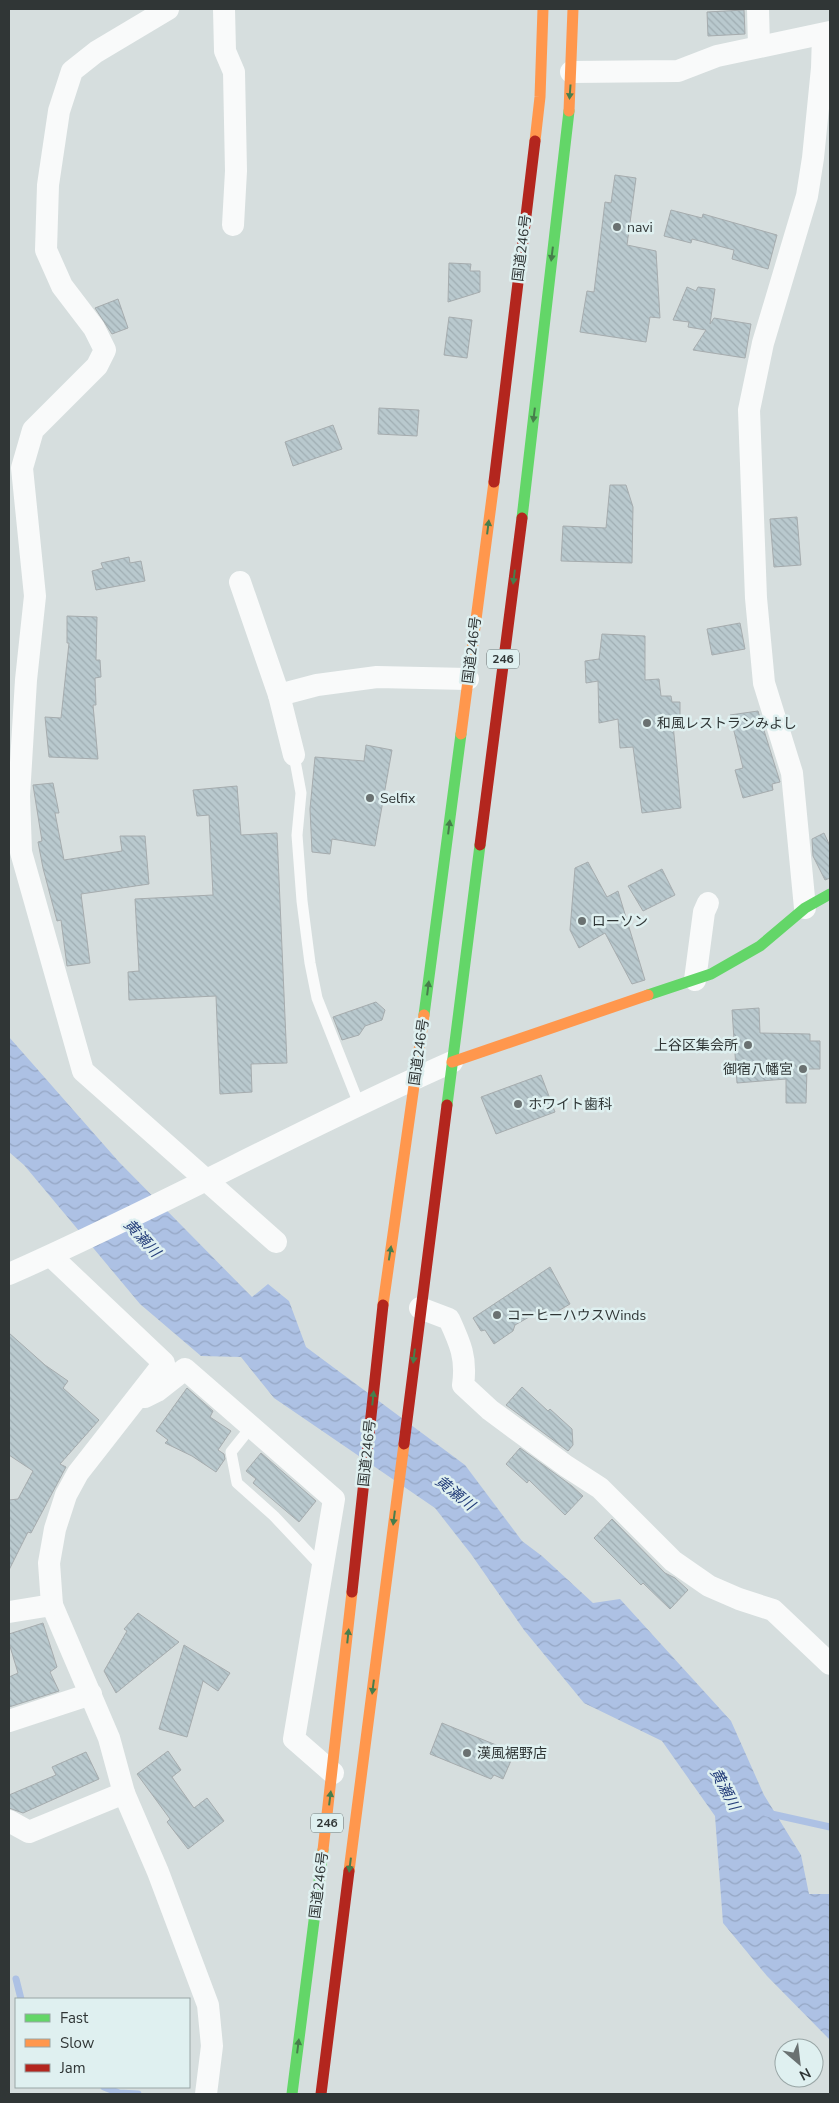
<svg xmlns="http://www.w3.org/2000/svg" width="839" height="2103" font-family="'Nunito Sans','Noto Sans JP',sans-serif">
	<defs>
		<pattern id="water-waves" width="16" height="10" patternUnits="userSpaceOnUse" patternTransform="scale(1.25)"><rect width="16" height="10" fill="#adc1e4"/><path d="M0 5q4-4 8 0t8 0" fill="none" stroke="#95a6c4"/></pattern>
		<pattern id="building-back-hatch" width="6" height="6" patternUnits="userSpaceOnUse" patternTransform="scale(1.25)"><rect width="6" height="6" fill="#b9c9ce"/><path d="M-1 5l2 2M0 0l6 6M5-1l2 2" fill="none" stroke="#9fadb2"/></pattern>
	</defs>
	<rect width="100%" height="100%" fill="#d6dede"/>
	<polygon fill="url(#water-waves)" points="9,1037 119,1162 252,1297 268,1284 289,1301 306,1347 465,1465 522,1541 542,1556 593,1603 620,1599 731,1721 764,1795 801,1855 809,1894 830,1894 830,2040 767,1976 723,1923 715,1816 662,1741 584,1703 524,1630 471,1554 435,1508 274,1398 241,1357 201,1356 140,1304 24,1165 9,1152"/>
	<g fill="none" stroke-linecap="round" stroke-linejoin="round">
		<g stroke="#adc1e4" stroke-width="7">
			<polyline points="767,1813 830,1827"/>
			<polyline points="16,1979 21,1999"/>
			<polyline points="104,2087 119,2093 138,2094"/>
		</g>
	</g>
	<g fill="url(#building-back-hatch)" stroke="#a6acae">
		<polygon points="744,10 745,34 708,36 707,12"/>
		<polygon points="615,175 636,178 627,245 656,251 660,318 650,317 646,342 580,332 587,291 594,292 605,202 611,203"/>
		<polygon points="671,210 702,218 703,214 777,235 768,269 732,259 734,250 692,239 691,243 664,236"/>
		<polygon points="449,263 471,264 470,271 480,271 480,292 448,302"/>
		<polygon points="687,287 696,291 698,287 715,289 710,324 714,318 751,324 745,358 693,350 706,330 688,327 689,322 673,320"/>
		<polygon points="118,299 128,328 112,334 95,308"/>
		<polygon points="449,317 472,320 467,358 444,355"/>
		<polygon points="379,408 419,410 417,436 378,434"/>
		<polygon points="333,425 342,449 293,466 285,442"/>
		<polygon points="610,485 626,485 633,507 632,563 561,561 563,526 606,528"/>
		<polygon points="797,517 801,565 774,567 770,519"/>
		<polygon points="129,557 130,563 141,561 145,581 96,590 92,571 103,568 101,563"/>
		<polygon points="67,616 97,617 96,660 100,660 101,677 95,678 96,705 93,705 98,759 49,757 45,717 61,718 69,643 67,643"/>
		<polygon points="740,623 745,649 712,655 707,629"/>
		<polygon points="602,634 645,636 645,680 659,679 661,696 671,696 672,702 680,702 680,722 673,724 681,808 642,813 633,747 620,748 618,719 599,723 598,681 586,683 585,661 599,659"/>
		<polygon points="758,711 780,782 772,784 773,790 743,798 735,770 743,768 730,715"/>
		<polygon points="366,745 392,750 375,846 332,839 330,854 312,852 310,809 315,757 364,761"/>
		<polygon points="53,783 59,813 55,813 64,860 122,851 120,836 145,836 149,884 81,894 90,963 67,966 61,920 57,921 43,868 38,842 42,841 33,785"/>
		<polygon points="237,786 241,835 277,833 287,1063 251,1064 252,1092 220,1094 216,996 129,1000 128,972 139,971 135,899 213,895 209,815 197,816 193,790"/>
		<polygon points="824,833 830,846 830,878 825,880 813,856 812,839"/>
		<polygon points="588,862 607,897 618,891 645,980 632,984 605,933 579,948 570,930 575,868"/>
		<polygon points="662,869 675,895 643,911 628,886"/>
		<polygon points="376,1002 385,1010 382,1020 365,1026 359,1035 342,1040 333,1017"/>
		<polygon points="759,1008 760,1033 810,1034 810,1041 820,1041 820,1069 807,1069 806,1103 786,1103 786,1079 737,1083 732,1010"/>
		<polygon points="541,1075 555,1112 496,1134 481,1097"/>
		<polygon points="550,1267 570,1304 548,1317 543,1309 515,1325 513,1331 494,1344 485,1330 481,1331 473,1318"/>
		<polygon points="9,1333 45,1365 68,1381 63,1388 99,1420 60,1464 66,1467 31,1533 28,1532 9,1570 9,1500 18,1499 33,1471 9,1455"/>
		<polygon points="522,1387 548,1411 550,1409 572,1429 573,1445 568,1451 506,1405"/>
		<polygon points="187,1388 213,1411 210,1417 231,1431 218,1450 224,1454 225,1459 216,1472 192,1456 165,1443 168,1440 156,1431"/>
		<polygon points="520,1448 572,1486 583,1496 565,1515 529,1480 527,1483 506,1464"/>
		<polygon points="261,1453 316,1501 299,1522 253,1483 256,1479 246,1471"/>
		<polygon points="612,1519 665,1573 675,1578 688,1590 670,1609 643,1583 641,1585 594,1538"/>
		<polygon points="138,1613 179,1642 116,1693 104,1671 127,1631 124,1629"/>
		<polygon points="43,1623 57,1667 50,1672 59,1691 9,1707 9,1677 18,1673 9,1643 9,1634"/>
		<polygon points="184,1645 230,1673 218,1691 203,1681 187,1737 159,1729"/>
		<polygon points="442,1723 506,1749 504,1752 513,1756 503,1779 494,1775 491,1779 430,1754"/>
		<polygon points="168,1751 181,1770 172,1777 194,1808 207,1798 224,1821 188,1849 167,1822 170,1819 137,1774"/>
		<polygon points="86,1752 99,1779 23,1813 9,1808 9,1795 56,1775 52,1767"/>
	</g>
	<g fill="none" stroke-linecap="round" stroke-linejoin="round">
		<g stroke="#f9fafa" stroke-width="11">
			<polyline points="294,755 301,793 297,835 302,901 310,963 317,998 359,1104"/>
			<polyline points="251,1427 231,1452 237,1483 274,1516 323,1568"/>
		</g>
		<g stroke="#f9fafa" stroke-width="22">
			<polyline points="168,9 96,52 72,71 59,111 48,185 46,250 62,286 94,328 105,350 97,366 33,430 22,468 35,596 26,680 19,796 21,852 83,1071 276,1242"/>
			<polyline points="224,9 225,51 234,72 236,171 233,225"/>
			<polyline points="758,9 759,46"/>
			<polyline points="571,72 678,71 717,56 830,32"/>
			<polyline points="240,582 279,695 294,755"/>
			<polyline points="279,695 317,685 377,677 468,679"/>
			<polyline points="805,908 792,773 764,683 756,598 749,410 763,343 807,196 813,158 822,68 823,35"/>
			<polyline points="695,980 704,912 708,903"/>
			<polyline points="51,1256 164,1363 78,1473 66,1495 55,1529 49,1563 52,1605 109,1738 124,1793 158,1872 208,2005 212,2046 206,2094"/>
			<path d="M9 1274C159 1208 302 1128 452 1062"/>
			<path d="M420 1308 449 1319C460 1343 467 1358 463 1385L490 1410 566 1466 600 1488 673 1561 709 1586 739 1599 773 1610 830 1664"/>
			<polyline points="145,1397 157,1391 185,1369 334,1499 294,1739 333,1773"/>
			<polyline points="9,1612 52,1605"/>
			<polyline points="9,1721 91,1694"/>
			<polyline points="9,1821 29,1832 124,1793"/>
		</g>
		<g stroke="#63d668" stroke-width="11">
			<polyline points="522,518 569,111"/>
			<polyline points="648,995 711,974 760,946 805,908 830,894"/>
			<polyline points="424,1015 461,734"/>
			<polyline points="447,1105 480,845"/>
			<polyline points="292,2094 323,1850"/>
		</g>
		<g stroke="#ff974d" stroke-width="11">
			<polyline points="569,111 573,9"/>
			<polyline points="535,141 540,97 543,9"/>
			<polyline points="461,734 494,482"/>
			<polyline points="452,1062 648,995"/>
			<polyline points="383,1305 424,1015"/>
			<polyline points="323,1850 352,1592"/>
			<polyline points="349,1871 404,1444"/>
		</g>
		<g stroke="#b3261e" stroke-width="11">
			<polyline points="494,482 535,141"/>
			<polyline points="480,845 522,518"/>
			<polyline points="404,1444 447,1105"/>
			<polyline points="352,1592 383,1305"/>
			<polyline points="321,2094 349,1871"/>
		</g>
	</g>
	<defs><path id="oneway-solid" d="M-6-.8H1V-3.2L6.5 0L1 3.2V.8H-6Z" transform="scale(1.25)"/></defs>
	<g fill="#477e4c">
		<use href="#oneway-solid" transform="translate(570 92) rotate(94)"/>
		<use href="#oneway-solid" transform="translate(552 254) rotate(97)"/>
		<use href="#oneway-solid" transform="translate(534 415) rotate(97)"/>
		<use href="#oneway-solid" transform="translate(488 527) rotate(-83)"/>
		<use href="#oneway-solid" transform="translate(514 577) rotate(97)"/>
		<use href="#oneway-solid" transform="translate(449 827) rotate(-83)"/>
		<use href="#oneway-solid" transform="translate(428 988) rotate(-83)"/>
		<use href="#oneway-solid" transform="translate(390 1253) rotate(-81)"/>
		<use href="#oneway-solid" transform="translate(414 1356) rotate(97)"/>
		<use href="#oneway-solid" transform="translate(373 1398) rotate(-84)"/>
		<use href="#oneway-solid" transform="translate(394 1518) rotate(97)"/>
		<use href="#oneway-solid" transform="translate(348 1636) rotate(-84)"/>
		<use href="#oneway-solid" transform="translate(373 1687) rotate(97)"/>
		<use href="#oneway-solid" transform="translate(330 1798) rotate(-83)"/>
		<use href="#oneway-solid" transform="translate(350 1865) rotate(97)"/>
		<use href="#oneway-solid" transform="translate(298 2046) rotate(-83)"/>
	</g>
	<g fill="#6a7171" stroke="#dff0f0" stroke-width="2">
		<circle cx="617" cy="227" r="5"/>
		<circle cx="647" cy="723" r="5"/>
		<circle cx="370" cy="798" r="5"/>
		<circle cx="582" cy="921" r="5"/>
		<circle cx="748" cy="1045" r="5"/>
		<circle cx="803" cy="1069" r="5"/>
		<circle cx="518" cy="1104" r="5"/>
		<circle cx="497" cy="1315" r="5"/>
		<circle cx="467" cy="1753" r="5"/>
	</g>
	<g text-anchor="middle" dominant-baseline="central" stroke-width="5" stroke-linejoin="round" paint-order="stroke">
		<g fill="#dff0f0" stroke="#646e6e" stroke-width="1">
			<rect x="487" y="649.5" width="32" height="19" rx="4"/>
			<rect x="311" y="1813.5" width="32" height="19" rx="4"/>
		</g>
		<g font-size="12" font-weight="bold" fill="#303636">
			<text x="503" y="659">246</text>
			<text x="327" y="1823">246</text>
		</g>
		<g font-size="14" fill="#303636" stroke="#dff0f0" text-anchor="start">
			<text x="627" y="227">navi</text>
			<text x="657" y="723">和風レストランみよし</text>
			<text x="380" y="798">Selfix</text>
			<text x="592" y="921">ローソン</text>
			<text x="738" y="1045" text-anchor="end">上谷区集会所</text>
			<text x="793" y="1069" text-anchor="end">御宿八幡宮</text>
			<text x="528" y="1104">ホワイト歯科</text>
			<text x="507" y="1315">コーヒーハウスWinds</text>
			<text x="477" y="1753">漢風裾野店</text>
		</g>
		<g font-size="14" fill="#303636" stroke="#dff0f0">
			<text transform="translate(522 248) rotate(-83)">国道246号</text>
			<text transform="translate(472 650) rotate(-83)">国道246号</text>
			<text transform="translate(419 1052) rotate(-82)">国道246号</text>
			<text transform="translate(367 1453) rotate(-84)">国道246号</text>
			<text transform="translate(319 1885) rotate(-83)">国道246号</text>
		</g>
		<g font-size="15" font-style="italic" fill="#243e7a" stroke="#dff0f0">
			<text transform="translate(142 1238) rotate(47)">黄瀬川</text>
			<text transform="translate(455 1493) rotate(39)">黄瀬川</text>
			<text transform="translate(725 1789) rotate(62)">黄瀬川</text>
		</g>
	</g>
	<rect width="839" height="2103" fill="none" stroke="#303636" stroke-width="20"/>
	<rect x="15" y="1998" width="175" height="90" fill="#dff0f0" stroke="#99a6a6"/>
	<rect x="25" y="2014" width="25" height="8" fill="#63d668" stroke="#99a6a6"/>
	<text x="60" y="2023" font-size="15" fill="#303636">Fast</text>
	<rect x="25" y="2039" width="25" height="8" fill="#ff974d" stroke="#99a6a6"/>
	<text x="60" y="2048" font-size="15" fill="#303636">Slow</text>
	<rect x="25" y="2064" width="25" height="8" fill="#b3261e" stroke="#99a6a6"/>
	<text x="60" y="2073" font-size="15" fill="#303636">Jam</text>
	<g transform="translate(799 2063) rotate(152)"><circle r="24" fill="#dff0f0" stroke="#99a6a6"/>
	<path d="M0-4L9 19L0 12L-9 19Z" fill="#6a7171"/>
	<text y="-8" font-size="14" font-weight="bold" text-anchor="middle" fill="#303636">N</text>
	</g>
</svg>
